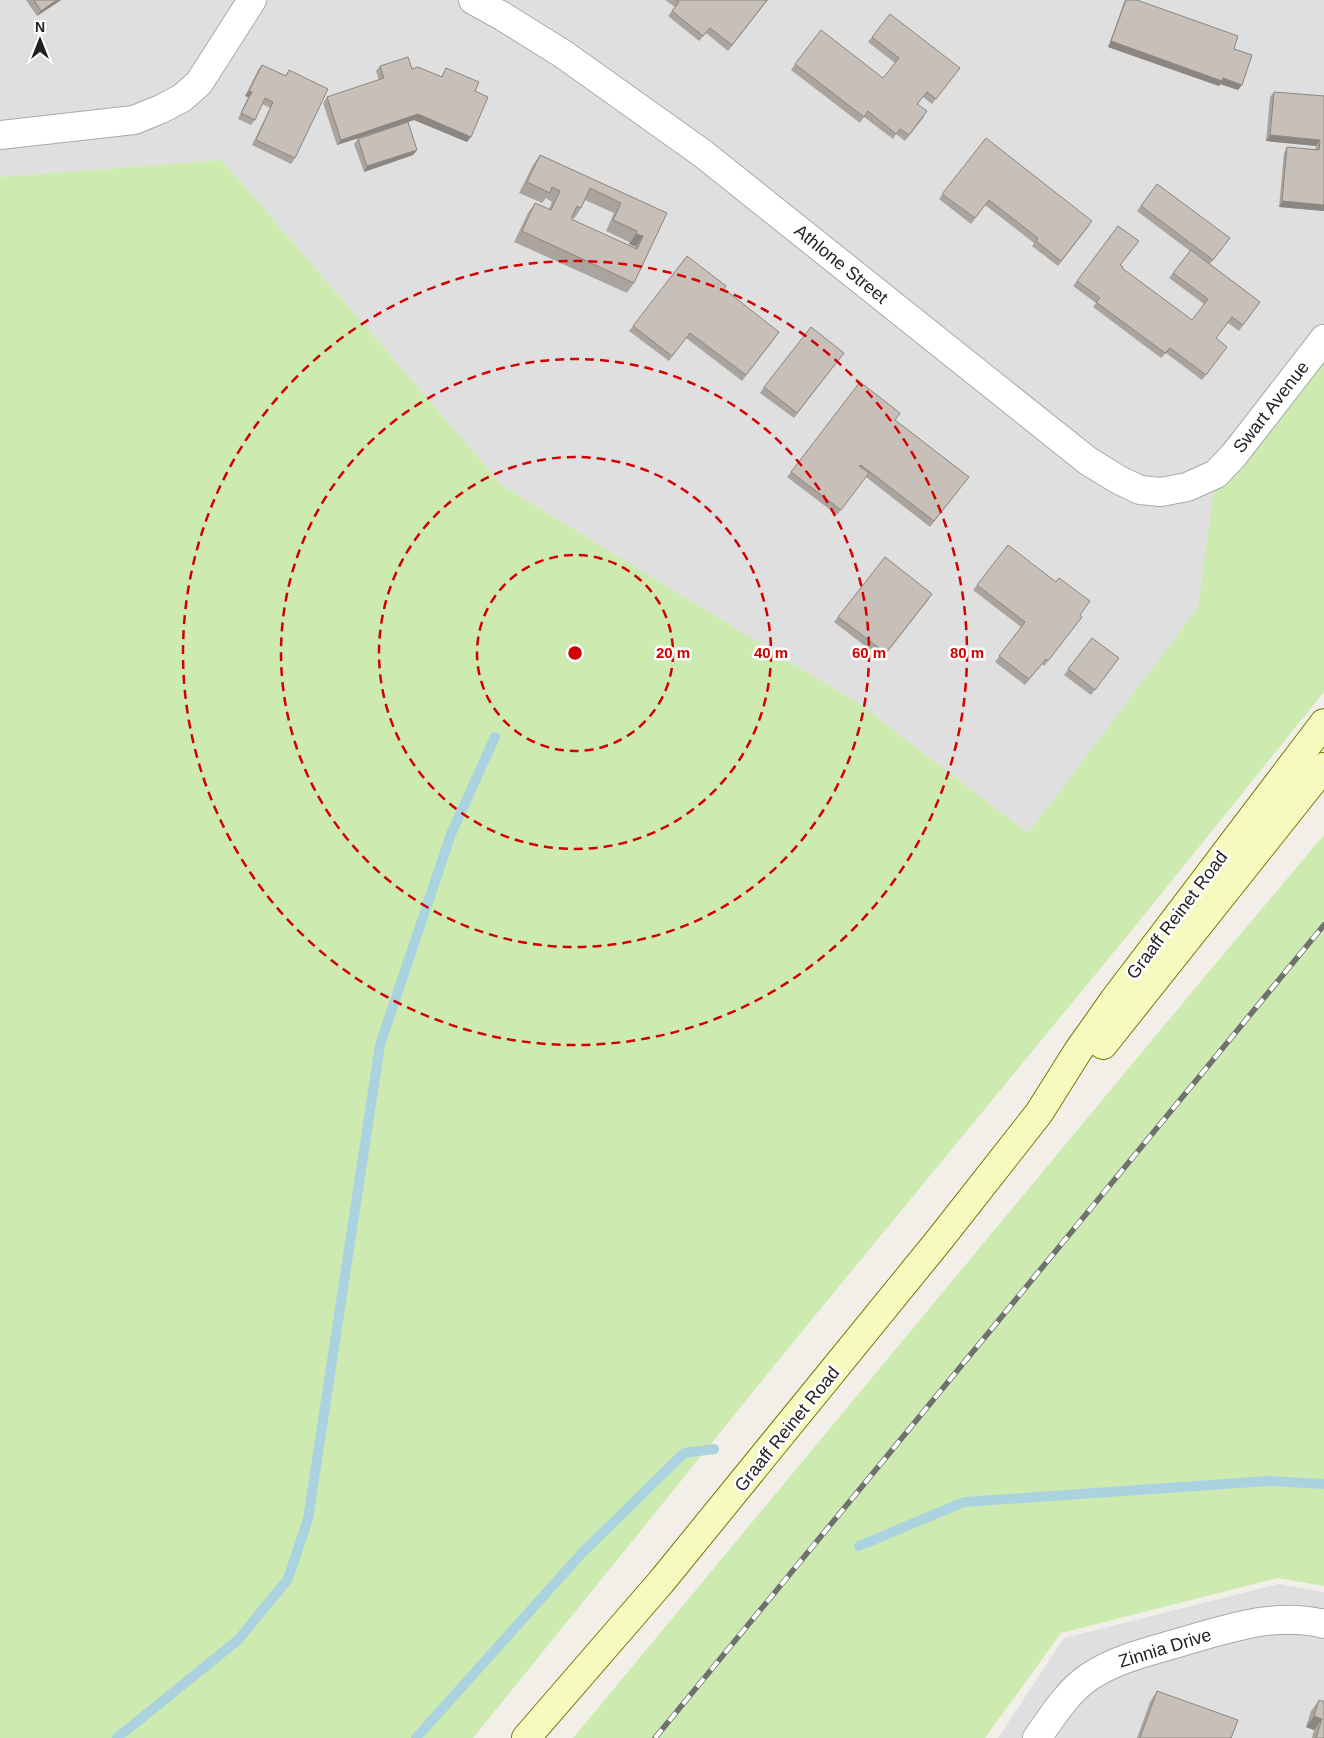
<svg xmlns="http://www.w3.org/2000/svg" width="1324" height="1738" font-family="Helvetica,sans-serif">
	<rect width="100%" height="100%" fill="#f2efe9"/>
	<g fill="#e0dfdf">
		<polygon points="0,0 1324,0 1324,337 1216,474 1199,608 1028,833 861,705 503,486 222,160 0,177"/>
		<polygon points="1279,1584 1324,1592 1324,1738 998,1738 1064,1638"/>
	</g>
	<g fill="#cdebb0">
		<polygon points="222,160 503,486 861,705 1028,833 1198,608 1216,474 1324,337 1324,692 1132,930 799,1335 473,1738 0,1738 0,177"/>
		<polygon points="1324,835 1324,1586 1278,1578 1061,1633 985,1738 573,1738 1201,981"/>
	</g>
	<g fill="none" stroke-linecap="round" stroke-linejoin="round">
		<g stroke="#aad3df" stroke-width="10">
			<polyline points="859,1546 964,1502 1268,1481 1324,1484"/>
			<polyline points="117,1738 238,1640 288,1579 308,1519 380,1045 451,834 495,737"/>
			<polyline points="416,1738 582,1553 684,1453 714,1449"/>
		</g>
		<defs>
			<g id="minor">
				<polyline points="473,0 502,16 563,54 702,153 1088,461 1119,480 1140,490 1161,492 1187,487 1216,474 1234,455 1324,339"/>
				<polyline points="0,135 134,120 161,109 182,98 199,83 252,0"/>
				<path d="M1037 1738C1052 1717 1067 1692 1089 1677 1116 1659 1147 1652 1178 1643 1204 1635 1232 1627 1259 1622 1280 1619 1304 1619 1324 1624"/>
			</g>
			<g id="secondary">
				<polyline points="1103,1045 1324,767"/>
				<polyline points="526,1738 661,1582 940,1239 1039,1113 1078,1051 1114,1000 1324,723"/>
			</g>
		</defs>
		<use href="#minor" stroke="#a9a9a9" stroke-width="30"/>
		<use href="#secondary" stroke="#707d05" stroke-width="30"/>
		<use href="#minor" stroke="#fff" stroke-width="28"/>
		<use href="#secondary" stroke="#f7fabf" stroke-width="28"/>
		<defs>
			<polyline id="rail" points="655,1738 1324,925"/>
		</defs>
		<use href="#rail" stroke="#707070" stroke-width="5.5"/>
		<use href="#rail" stroke="#fff" stroke-width="4" stroke-dasharray="11" stroke-linecap="butt"/>
	</g>
	<g fill="#aba49e" fill-rule="evenodd">
		<polygon points="26,0 61,0 37,16"/>
		<polygon points="665,0 768,0 728,51 706,33 699,41 668,16 675,7"/>
		<polygon points="1125,0 1137,0 1234,49 1238,90 1220,84 1219,86 1108,47 1124,2"/>
		<polygon points="872,37 960,68 932,104 923,97 918,104 924,117 905,141 896,134 893,139 864,117 860,123 791,70 795,64 883,78 895,63 868,42"/>
		<polygon points="262,65 285,76 289,70 295,158 291,164 252,145 270,108 262,104 255,120 251,125 238,119 248,97 245,96 258,70"/>
		<polygon points="380,66 412,69 441,77 446,68 475,91 467,142 414,120 337,145 323,103 327,97 379,80 376,71"/>
		<polygon points="1274,92 1324,96 1324,211 1279,207 1284,153 1287,147 1315,150 1316,146 1266,141 1270,97"/>
		<polygon points="986,138 1089,226 1058,266 1032,246 1034,243 985,205 971,224 939,199"/>
		<polygon points="358,139 417,150 413,155 364,172 354,144"/>
		<path d="M540 155 667 213 634 283 627 293 514 242 528 213 535 203 549 209 552 202 546 198 542 203 519 193 533 165ZM585 200 614 213 606 231 629 242V244L636 247 635 248 571 219 572 218 574 219 581 208Z"/>
		<polygon points="1157,184 1230,238 1210,264 1260,302 1239,331 1228,323 1216,338 1227,347 1202,380 1166,353 1161,358 1093,307 1096,303 1073,286 1118,226 1121,265 1122,268 1192,320 1204,304 1169,278 1190,251 1137,211"/>
		<polygon points="724,289 775,338 742,381 686,338 669,361 629,331 633,326"/>
		<polygon points="840,358 794,418 760,393 764,387"/>
		<polygon points="895,420 969,477 930,527 866,477 837,515 787,477 791,472"/>
		<polygon points="977,585 1080,615 1082,617 1044,666 1042,664 1025,685 995,662 1021,627 973,590"/>
		<polygon points="929,599 882,659 834,622 838,617"/>
		<polygon points="1092,638 1119,658 1091,695 1064,675"/>
		<polygon points="1157,1691 1231,1738 1137,1738 1150,1702"/>
		<polygon points="1324,1699 1324,1738 1312,1738 1314,1730 1306,1727 1311,1711 1319,1700 1323,1702"/>
	</g>
	<g fill="#8b8681">
		<polygon points="57,0 61,0 37,16 41,11"/>
		<polygon points="1111,41 1223,78 1242,85 1238,90 1220,84 1219,86 1108,47"/>
		<polygon points="249,91 252,92 248,97 245,96"/>
		<polygon points="418,114 471,137 467,142 414,120 337,145 341,140"/>
		<polygon points="1270,135 1320,140 1316,146 1266,141"/>
		<polygon points="417,150 413,155 364,172 367,166"/>
		<polygon points="1282,201 1324,205 1324,211 1279,207"/>
		<polygon points="636,234 643,236 636,247 629,244"/>
		<polygon points="1314,1716 1322,1719 1314,1730 1306,1727"/>
	</g>
	<g fill="#c7bfb8" stroke="#8b8681" fill-rule="evenodd">
		<polygon points="34,0 57,0 41,11"/>
		<polygon points="676,0 767,0 732,45 710,28 703,36 672,11 679,2"/>
		<polygon points="1126,0 1137,0 1238,36 1234,49 1252,55 1242,85 1223,78 1222,81 1111,41"/>
		<polygon points="890,14 960,68 936,99 927,92 917,104 927,111 909,135 900,129 896,134 868,111 864,117 795,64 821,30 883,78 899,58 872,37"/>
		<polygon points="408,57 412,69 418,67 442,77 446,68 479,82 475,91 488,97 471,137 418,114 341,140 327,97 384,78 380,66"/>
		<polygon points="262,65 286,76 289,70 328,89 295,158 256,140 273,102 265,98 255,120 241,113 252,92 249,91"/>
		<polygon points="1274,92 1324,96 1324,205 1282,201 1287,147 1319,150 1320,140 1270,135"/>
		<polygon points="408,122 417,150 367,166 358,139"/>
		<polygon points="986,138 1092,221 1061,261 1036,241 1038,238 989,200 975,218 942,194"/>
		<path d="M540 155 667 213 634 283 522 231 535 203 551 210 560 191 552 187 550 193 527 182ZM590 188 621 203 613 220 637 231 636 234 643 236 637 249 571 219 577 206 581 208Z"/>
		<polygon points="1157,184 1230,238 1213,260 1141,206"/>
		<polygon points="1118,226 1139,241 1120,265 1123,267 1122,268 1192,320 1208,299 1173,273 1191,250 1260,302 1243,325 1232,317 1216,338 1227,347 1206,375 1170,348 1165,353 1096,302 1100,298 1077,281"/>
		<polygon points="687,256 726,286 724,289 779,332 746,375 690,333 672,356 633,326"/>
		<polygon points="811,327 844,353 797,413 764,387"/>
		<polygon points="860,382 900,413 895,420 969,477 934,521 861,465 859,466 869,473 841,510 791,472"/>
		<polygon points="1008,545 1056,582 1059,578 1090,601 1080,615 1082,617 1048,661 1046,659 1029,679 999,656 1025,622 977,585"/>
		<polygon points="885,557 932,594 886,653 838,617"/>
		<polygon points="1092,638 1119,658 1095,690 1068,669"/>
		<polygon points="1157,1691 1238,1720 1231,1738 1140,1738"/>
		<polygon points="1319,1700 1324,1702 1324,1738 1316,1738 1322,1719 1314,1716"/>
	</g>
	<g fill="none" stroke="#d40000" stroke-width="2.5" stroke-dasharray="9 6">
		<circle cx="575" cy="653" r="98"/>
		<circle cx="575" cy="653" r="196"/>
		<circle cx="575" cy="653" r="294"/>
		<circle cx="575" cy="653" r="392"/>
	</g>
	<g text-anchor="middle" dominant-baseline="central" stroke-width="5" stroke-linejoin="round" paint-order="stroke">
		<g font-size="18" fill="#222" stroke="#fff">
			<text transform="translate(841 264) rotate(39)">Athlone Street</text>
			<text transform="translate(1271 407) rotate(-52)">Swart Avenue</text>
			<text transform="translate(1177 915) rotate(-53)">Graaff Reinet Road</text>
			<text transform="translate(787 1429) rotate(-51)">Graaff Reinet Road</text>
			<text transform="translate(1165 1648) rotate(-17)">Zinnia Drive</text>
		</g>
	</g>
	<circle cx="575" cy="653" r="8" fill="#d40000" stroke="#fff" stroke-width="2.5"/>
	<g font-size="15" text-anchor="middle" font-weight="bold" fill="#d40000" stroke="#fff" stroke-width="5" stroke-linejoin="round" paint-order="stroke">
		<text x="673" y="658">20 m</text>
		<text x="771" y="658">40 m</text>
		<text x="869" y="658">60 m</text>
		<text x="967" y="658">80 m</text>
	</g>
	<g transform="translate(40 40)" stroke="#ffffff" stroke-width="4" paint-order="stroke">
	<path d="M0-4L9 19L0 12L-9 19Z" fill="#222222"/>
	<text y="-8" font-size="14" font-weight="bold" text-anchor="middle" fill="#222222">N</text>
	</g>
</svg>
